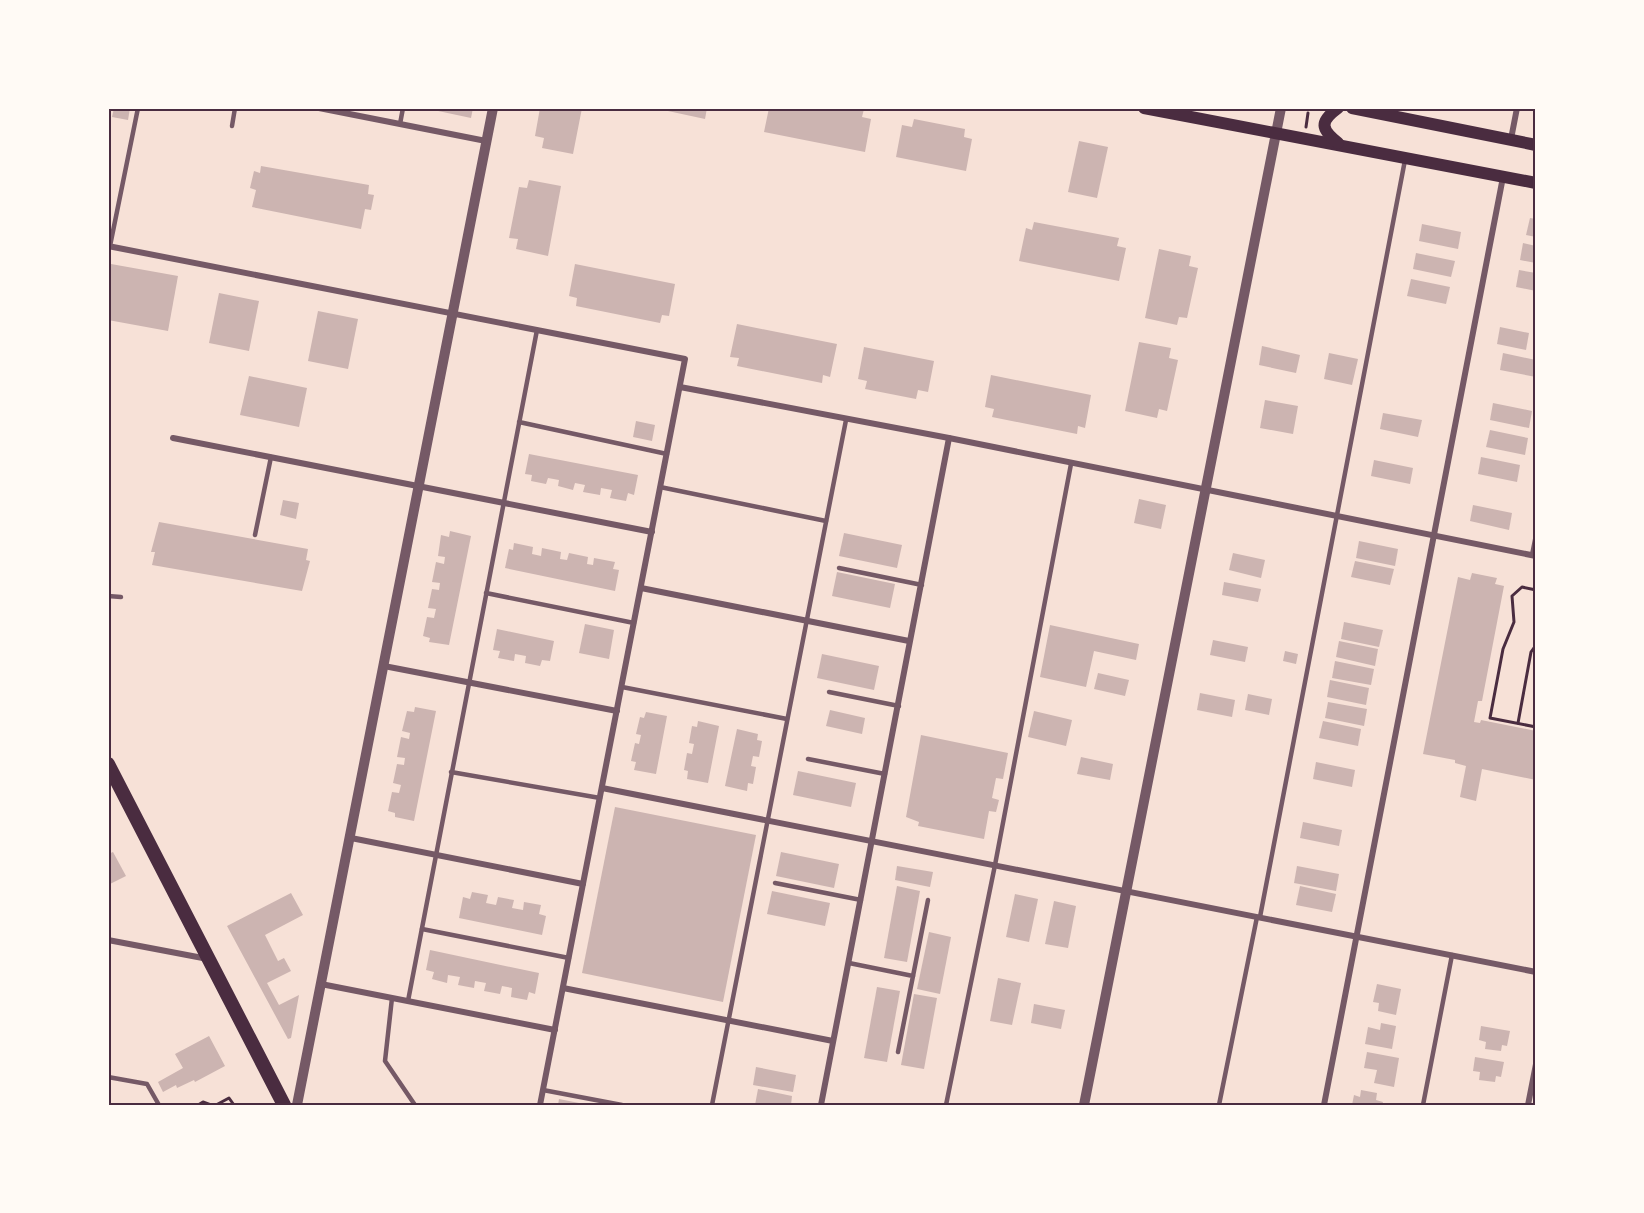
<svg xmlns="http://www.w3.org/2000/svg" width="1644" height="1213" font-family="Lora,serif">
	<rect width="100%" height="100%" fill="#f7e1d7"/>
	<g fill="#ccb4b1">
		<polygon points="114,108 130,108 128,120 112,117"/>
		<polygon points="424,108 473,108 471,118"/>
		<polygon points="540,108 582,108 573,154 542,148 544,138 535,136"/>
		<polygon points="654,108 707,108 705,119"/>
		<polygon points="769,108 864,109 862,117 871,119 865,152 764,132"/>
		<polygon points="914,119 965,129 964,137 972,139 966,171 896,157 902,125 912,127"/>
		<polygon points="1079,141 1108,147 1097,198 1068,192"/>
		<polygon points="261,166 369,185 368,194 374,195 371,210 365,209 361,229 252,207 256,190 250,188 254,171 260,173"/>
		<polygon points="529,180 561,186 548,256 516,249 518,239 509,238 519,187 527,188"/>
		<polygon points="1530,218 1536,219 1536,237 1526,235"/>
		<polygon points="1034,222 1119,238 1117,246 1126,248 1119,281 1019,261 1026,228 1032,230"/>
		<polygon points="1422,224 1461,232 1458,249 1419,241"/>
		<polygon points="1523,243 1536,246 1536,263 1520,260"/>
		<polygon points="1159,249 1191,256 1189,266 1198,268 1187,318 1179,317 1177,325 1145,318"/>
		<polygon points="1416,253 1455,261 1451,277 1413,269"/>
		<polygon points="111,264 178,276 168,331 108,320 108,281"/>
		<polygon points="575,264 675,284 669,316 662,315 660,323 576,306 577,298 569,296"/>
		<polygon points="1519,270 1536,273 1536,291 1516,287"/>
		<polygon points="1411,279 1450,287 1446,304 1407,296"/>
		<polygon points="219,293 259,301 249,351 209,343"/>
		<polygon points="318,311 358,319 348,369 308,361"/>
		<polygon points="737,324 837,344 830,377 823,375 822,383 737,366 739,358 730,357"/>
		<polygon points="1500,327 1529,333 1526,350 1497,344"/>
		<polygon points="1139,342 1171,348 1169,358 1178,360 1167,411 1159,409 1157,418 1125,411"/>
		<polygon points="1262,346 1300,355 1296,373 1259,365"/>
		<polygon points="864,347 934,361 928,392 918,390 916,399 865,389 867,381 858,379"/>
		<polygon points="1329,353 1358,359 1352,385 1324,379"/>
		<polygon points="1503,353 1536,360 1536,377 1500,370"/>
		<polygon points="991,375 1091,395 1085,428 1078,426 1077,434 992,417 994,409 985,407"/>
		<polygon points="249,376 307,388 299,427 240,415"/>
		<polygon points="1265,400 1298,406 1293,434 1260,428"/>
		<polygon points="1493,403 1532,411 1529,428 1490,420"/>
		<polygon points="1383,413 1422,420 1418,437 1380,429"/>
		<polygon points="636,421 655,425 652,441 633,437"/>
		<polygon points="1490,430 1528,438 1525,455 1486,447"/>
		<polygon points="529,454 638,475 634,495 628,493 626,501 610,498 612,490 601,488 600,495 583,492 585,485 575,483 573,490 558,486 559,480 548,478 546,484 531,481 532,475 525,474"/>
		<polygon points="1481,457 1520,465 1517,482 1478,474"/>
		<polygon points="1374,460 1413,468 1410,484 1371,476"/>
		<polygon points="1139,499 1166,505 1161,529 1134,523"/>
		<polygon points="283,500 299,503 296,519 280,515"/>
		<polygon points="1473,505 1512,513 1509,530 1470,521"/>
		<polygon points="159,522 308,549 306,560 310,561 302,591 152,565 155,552 151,552"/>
		<polygon points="450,531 471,536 449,645 429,642 430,638 423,636 427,617 434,618 436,609 428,608 432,589 439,590 440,583 432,582 436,562 444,564 445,557 438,556 441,535 449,537"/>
		<polygon points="844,533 902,545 897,568 839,556"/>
		<polygon points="1359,541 1398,549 1395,566 1356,558"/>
		<polygon points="514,543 533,547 532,554 541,556 542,548 561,552 560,559 567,560 569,553 588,557 587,564 593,565 594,558 615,562 613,569 619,570 615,591 505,568 509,549 513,550"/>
		<polygon points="1233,553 1265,560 1261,578 1229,570"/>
		<polygon points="1355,561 1394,569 1390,585 1351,577"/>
		<polygon points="837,572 895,584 890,608 832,596"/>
		<polygon points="1472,573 1497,578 1495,584 1504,586 1482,701 1478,701 1474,722 1480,723 1481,720 1536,731 1536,780 1482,769 1476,801 1460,797 1466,766 1455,763 1455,760 1423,754 1458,577 1470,580"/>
		<polygon points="1224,582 1261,589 1258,602 1222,595"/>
		<polygon points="1344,622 1383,630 1379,647 1341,639"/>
		<polygon points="585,624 614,630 609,659 579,653"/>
		<polygon points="1050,625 1139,644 1136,660 1094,651 1086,687 1040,677"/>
		<polygon points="497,629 554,641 550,661 542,660 540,666 525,663 526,656 515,654 514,661 498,658 500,651 493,650"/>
		<polygon points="1213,640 1248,647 1245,662 1210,655"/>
		<polygon points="1339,641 1378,649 1375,666 1336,657"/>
		<polygon points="1285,651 1298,654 1296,664 1283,661"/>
		<polygon points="822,654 879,666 874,690 817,678"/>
		<polygon points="1335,661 1374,669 1371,685 1332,678"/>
		<polygon points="1098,673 1129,680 1125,696 1094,689"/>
		<polygon points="1330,680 1369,688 1366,705 1327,697"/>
		<polygon points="1200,693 1235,700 1232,717 1197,710"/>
		<polygon points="1248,694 1272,699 1269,715 1245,710"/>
		<polygon points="1328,702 1367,709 1364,726 1325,718"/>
		<polygon points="415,707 436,711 414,821 395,817 395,813 388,811 392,792 399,793 401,785 393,783 397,764 404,765 405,758 397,757 401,737 409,739 410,733 402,731 407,711 414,712"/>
		<polygon points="830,710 865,718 862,734 826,726"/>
		<polygon points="1034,711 1072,720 1066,746 1028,737"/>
		<polygon points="646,712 667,716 656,774 634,770 636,762 631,761 635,743 639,744 641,735 636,734 640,717 644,718"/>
		<polygon points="698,721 719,726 708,783 687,779 688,771 684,770 687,753 692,754 694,744 689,743 692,726 697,727"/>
		<polygon points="1323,721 1361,729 1358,746 1319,738"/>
		<polygon points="737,729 758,734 757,740 762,741 759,757 753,756 751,766 756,767 753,784 748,783 747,791 725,786"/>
		<polygon points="921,735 1008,753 1003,779 996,778 992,798 999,800 996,812 989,811 984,839 918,826 919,822 906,817"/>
		<polygon points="1081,757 1113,764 1110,780 1077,774"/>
		<polygon points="1316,762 1355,770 1352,787 1313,779"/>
		<polygon points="798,771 856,783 851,807 793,795"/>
		<polygon points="615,807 756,835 723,1002 582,973"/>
		<polygon points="1303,822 1342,830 1339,846 1300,838"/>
		<polygon points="113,852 126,876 108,885 108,854"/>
		<polygon points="781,852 839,864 834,888 776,876"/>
		<polygon points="897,866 933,872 930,887 895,880"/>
		<polygon points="1297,866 1339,874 1336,891 1294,883"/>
		<polygon points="897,886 920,891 907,962 884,958"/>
		<polygon points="1300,886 1336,894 1332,912 1296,905"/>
		<polygon points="772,891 830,903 825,926 767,914"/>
		<polygon points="472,892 488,895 486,903 496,905 498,897 514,900 512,908 523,910 524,902 541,905 539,914 546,916 542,935 459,918 463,897 470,899"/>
		<polygon points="291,893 303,915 265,935 278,961 284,958 291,971 267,983 279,1005 299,995 291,1038 288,1039 227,926"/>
		<polygon points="1015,894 1038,899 1029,942 1006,937"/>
		<polygon points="1054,901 1076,906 1068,948 1045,944"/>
		<polygon points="929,932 951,937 940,994 917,989"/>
		<polygon points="430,950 539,973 535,994 529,992 527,1000 511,997 512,988 502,986 500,994 484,991 486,983 475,981 474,988 458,985 460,977 448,975 447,983 432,979 434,972 426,970"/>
		<polygon points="998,978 1021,983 1012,1025 990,1021"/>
		<polygon points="1377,984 1401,989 1396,1015 1378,1011 1379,1003 1373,1002"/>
		<polygon points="877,987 900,991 887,1062 864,1058"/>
		<polygon points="914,994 937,998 924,1069 901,1065"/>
		<polygon points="1034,1004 1065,1010 1061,1029 1031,1023"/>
		<polygon points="1381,1023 1396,1026 1392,1049 1365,1044 1368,1027 1380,1030"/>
		<polygon points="1481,1026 1510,1031 1507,1046 1502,1045 1501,1051 1485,1049 1486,1042 1479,1040"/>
		<polygon points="209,1036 225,1066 195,1082 194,1080 177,1088 176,1085 163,1092 158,1082 183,1068 175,1054"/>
		<polygon points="1367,1052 1399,1058 1394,1087 1374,1083 1377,1070 1364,1068"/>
		<polygon points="1475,1057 1504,1062 1501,1077 1496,1076 1495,1082 1479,1080 1480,1072 1473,1071"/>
		<polygon points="756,1067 796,1075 793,1092 753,1085"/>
		<polygon points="758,1089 792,1096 791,1105 755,1105"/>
		<polygon points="1361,1090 1377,1093 1376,1100 1383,1102 1382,1105 1352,1105 1354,1095 1360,1097"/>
		<polygon points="559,1099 584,1104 584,1105 558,1105"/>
	</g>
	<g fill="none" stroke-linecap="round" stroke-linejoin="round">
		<g stroke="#4a2c40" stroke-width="3">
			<polyline points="1306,127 1308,113"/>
			<polyline points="1536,590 1522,587 1512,596 1514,622 1503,649 1490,718 1536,727"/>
			<polyline points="1518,723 1531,652 1536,645"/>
			<polyline points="198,1105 203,1102 211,1105"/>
			<polyline points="216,1105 229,1098 234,1105"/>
		</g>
		<g stroke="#755966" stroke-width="4.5">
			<polyline points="400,124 403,108"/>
			<polyline points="232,126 235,108"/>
			<polyline points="110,246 138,108"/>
			<polyline points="519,422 667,454"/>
			<polyline points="660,487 826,521"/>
			<polyline points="255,535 271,457"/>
			<polyline points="1532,555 1536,535"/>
			<polyline points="839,568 922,585"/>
			<polyline points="486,593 634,623"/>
			<polyline points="108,596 121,597"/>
			<polyline points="622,687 787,719"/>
			<polyline points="829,692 899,706"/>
			<polyline points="808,759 885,774"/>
			<polyline points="451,772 600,798"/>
			<polyline points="775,883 861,900"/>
			<polyline points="1260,917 1405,160"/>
			<polyline points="422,929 569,958"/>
			<polyline points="849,963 913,976 898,1052"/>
			<polyline points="913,976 928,900"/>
			<polyline points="392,998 385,1061 415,1105"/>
			<polyline points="408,1001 537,330"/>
			<polyline points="108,1077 147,1084 159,1105"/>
			<polyline points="543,1090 622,1105"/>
			<polyline points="712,1105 846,420"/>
			<polyline points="946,1105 995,865 1071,464"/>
			<polyline points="1219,1105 1257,917"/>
			<polyline points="1423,1105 1452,955"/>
		</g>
		<g stroke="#755966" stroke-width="6">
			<polyline points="319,108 486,141"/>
			<polyline points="1511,139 1517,108"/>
			<polyline points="108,246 685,359 540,1105"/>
			<polyline points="680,387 949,438 1536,556"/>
			<polyline points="173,438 652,532"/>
			<polyline points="641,588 909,641"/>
			<polyline points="384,666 617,711"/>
			<polyline points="602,788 1536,972"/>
			<polyline points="351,838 583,884"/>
			<polyline points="108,940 208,959"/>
			<polyline points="321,984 555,1030"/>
			<polyline points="563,988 833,1041"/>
			<polyline points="821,1105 949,438"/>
			<polyline points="1324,1105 1503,177"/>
			<polyline points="1528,1105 1536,1064"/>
		</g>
		<g stroke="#755966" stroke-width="10">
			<polyline points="297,1105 493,108"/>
			<polyline points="1084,1105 1281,108"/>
		</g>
		<g stroke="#4a2c40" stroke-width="12">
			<polyline points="1144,108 1536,183"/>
			<polyline points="1352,108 1536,145"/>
			<path d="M1338 143C1321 129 1319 122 1338 108"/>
		</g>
		<polyline stroke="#4a2c40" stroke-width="14" points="108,764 284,1105"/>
	</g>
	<rect width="1644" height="1213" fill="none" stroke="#fffaf5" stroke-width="219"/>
	<rect x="110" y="110" width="1424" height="994" fill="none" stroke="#4a2c40" stroke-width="2"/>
</svg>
